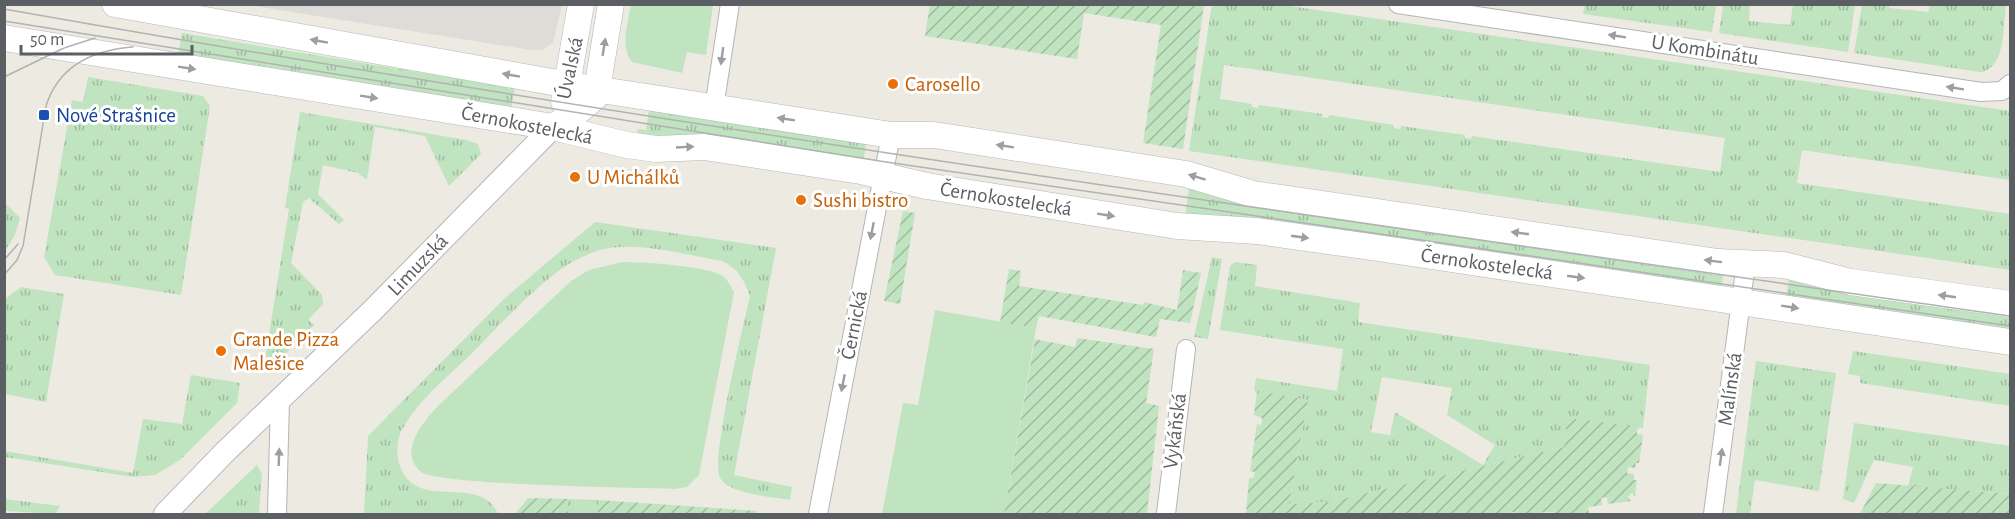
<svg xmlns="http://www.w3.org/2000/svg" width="2015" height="519" font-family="'Alegreya Sans',sans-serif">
	<defs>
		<pattern id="grass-tufts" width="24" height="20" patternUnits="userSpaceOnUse" patternTransform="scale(1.5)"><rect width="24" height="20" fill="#c0e3c0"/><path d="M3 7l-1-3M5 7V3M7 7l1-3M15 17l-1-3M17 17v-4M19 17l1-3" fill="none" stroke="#9fbb9f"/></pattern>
		<pattern id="garden-furrows" width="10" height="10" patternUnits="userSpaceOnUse" patternTransform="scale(1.5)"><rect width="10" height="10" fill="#c0e3c0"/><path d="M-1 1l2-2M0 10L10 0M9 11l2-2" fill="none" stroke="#9fbb9f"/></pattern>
	</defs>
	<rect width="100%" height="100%" fill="#edeae2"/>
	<polygon fill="#dedcd7" points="247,5 562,4 562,5 553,43 542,50 531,50"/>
	<g fill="url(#grass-tufts)" fill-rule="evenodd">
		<path d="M1212 4 1283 5 2010 111V180L1802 150 1797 183 2010 214V270L1189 151ZM1224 65 1725 138 1720 172 1472 136 1471 139 1465 138V135L1401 126 1400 129 1394 128V125L1329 115 1328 118 1322 117V114L1259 105 1258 108 1252 107V104L1220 99Z"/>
		<polygon points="1585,5 1585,4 1716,5 1712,32 1583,14"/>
		<polygon points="1723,5 1750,5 1749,21 1790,25 1793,5 1855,5 1848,52 1719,33"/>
		<path d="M1862 5H1889V8L1928 12 1930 5H2006C2003 25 2006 70 1980 72L1854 53Z"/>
		<polygon points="182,33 515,88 511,109 178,55"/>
		<polygon points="88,77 203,96 210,106 181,295 55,275 44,257 72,100 83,102"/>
		<polygon points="649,109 866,143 863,164 674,135 636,139 638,129 646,130"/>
		<polygon points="300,112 467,140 478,144 481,154 449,186 425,136 375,127 367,180 358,173 323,165 318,194 344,220 339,224 309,198 303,202 291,263 322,295 323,304 308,320 314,325 269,371 264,366 289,209 285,208"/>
		<polygon points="1189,187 1724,270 1721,290 1185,217"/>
		<polygon points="5,203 20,218 15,235 5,251"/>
		<path d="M595 222 776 248 734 475 792 487 790 500C772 497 730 494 720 478 710 461 744 323 750 296 744 279 738 269 722 261 687 255 635 240 600 250 590 253 577 259 567 265 533 288 503 322 474 351 450 375 420 398 403 428 397 437 396 452 399 463 414 515 480 471 498 514H364L368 436 505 298Z"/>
		<polygon points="1212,257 1222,259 1208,339 1194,337"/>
		<path d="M1235 262 1257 265 1255 286 1360 303 1358 322 1650 365 1643 427 1567 419 1564 447 1329 502 1289 504 1308 400 1254 391 1256 378 1337 391 1343 349 1220 330 1230 266ZM1382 377 1452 388 1447 415 1495 445 1483 465 1395 412 1390 435 1371 432Z"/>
		<polygon points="1789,279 2010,311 2010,332 1786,299"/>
		<polygon points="21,287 64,294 46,402 5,394 5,299"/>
		<polygon points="1853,351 2010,374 2010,406 1860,383 1860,376 1848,374"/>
		<polygon points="1756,361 1836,373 1819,491 1755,480 1750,514 1736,514"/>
		<polygon points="191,375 240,383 237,403 180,460 155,475 133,477 5,457 5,451 133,473 143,419 182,424"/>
		<polygon points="1854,423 2010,446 2010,494 1908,486 1913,467 1874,460 1854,503 1843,499"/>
		<polygon points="257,465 262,474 259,514 205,514"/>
		<polygon points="5,499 60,506 55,514 5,511"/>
		<polygon points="568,499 598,500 598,514 568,514"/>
	</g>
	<g fill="#c0e3c0">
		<path d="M631 5H713L706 55 687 52 682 73 632 62C620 46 628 22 631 5Z"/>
		<path d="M623 262C643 262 708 266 723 276 728 280 731 287 734 292L699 475 687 487 674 489C638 488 438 485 421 472 397 451 424 421 439 405L571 281 589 270Z"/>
		<polygon points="935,310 1036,328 1004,514 882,514 903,403 918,405"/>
	</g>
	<g fill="url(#garden-furrows)">
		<polygon points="930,5 1204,5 1183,149 1143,143 1161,25 1084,13 1077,59 925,36"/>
		<polygon points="903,211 915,213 900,304 884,301"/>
		<polygon points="1009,269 1021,271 1019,286 1143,305 1144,302 1177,310 1183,270 1201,273 1190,323 1160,319 1156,337 1039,316 1036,328 1000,322"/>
		<polygon points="1077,338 1154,349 1146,403 1159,406 1147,514 1004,514 1035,339 1075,347"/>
		<polygon points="1257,391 1308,400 1289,504 1329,502 1564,447 1567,418 1644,427 1637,429 1637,434 1643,435 1639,463 1636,463 1635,468 1628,467 1627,473 1634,474 1634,480 1637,480 1635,496 1632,493 1628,497 1631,501 1608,504 1607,497 1601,498 1602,505 1588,507 1589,514 1554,514 1553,512 1515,514 1514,512 1502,514 1246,514 1249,478 1253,478 1255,472 1250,471 1257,424 1261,425 1262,418 1254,415"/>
		<polygon points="1876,483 2010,494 2010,514 1860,514"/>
		<polygon points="528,498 568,499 568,514 515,514"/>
		<polygon points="598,500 757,511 755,514 598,514"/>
	</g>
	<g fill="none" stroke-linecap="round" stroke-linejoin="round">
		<defs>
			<g id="minor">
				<polyline points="1398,4 1981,92 2002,91 2010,84"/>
				<polyline points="714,108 730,4"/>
				<polyline points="277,514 280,400"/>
				<polyline points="818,514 891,135"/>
				<polyline points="1166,514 1186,349"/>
				<polyline points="1713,514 1746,263"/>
			</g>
			<polyline id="tertiary" points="165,514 225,452 373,310 553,127"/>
			<g id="secondary">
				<polyline points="115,4 569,85 891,135 934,135 1186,174 1253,194 1718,262 1784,265 1851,282 2010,304"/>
				<polyline points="4,38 553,127 627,145 656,149 704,147 861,171 927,186 1177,226 1257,231 1371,247 2010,342"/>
				<polyline points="564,102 581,4"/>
				<polyline points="553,127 575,114 596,96 611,4"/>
			</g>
		</defs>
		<use href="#minor" stroke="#b3b5b9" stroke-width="20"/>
		<use href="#tertiary" stroke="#b3b5b9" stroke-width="24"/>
		<use href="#secondary" stroke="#b4b7bc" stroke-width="27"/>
		<use href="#minor" stroke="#fff" stroke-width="18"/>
		<use href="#tertiary" stroke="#fff" stroke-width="22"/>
		<use href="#secondary" stroke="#fff" stroke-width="26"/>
		<g stroke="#b1b2b2" stroke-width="1.5">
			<path d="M4 9C671 127 1341 220 2010 316"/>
			<polyline points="4,21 886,162 2010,326"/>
			<polyline points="4,77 64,48 95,38"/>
			<polyline points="4,260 18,244"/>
			<path d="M4 275 17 260 23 246 46 106C59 65 93 50 133 47"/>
		</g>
	</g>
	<defs><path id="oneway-solid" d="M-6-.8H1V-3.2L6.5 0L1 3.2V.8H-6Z" transform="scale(1.5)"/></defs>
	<g fill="#9d9ea1">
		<use href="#oneway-solid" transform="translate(1617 36) rotate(-171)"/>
		<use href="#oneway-solid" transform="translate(319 41) rotate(-170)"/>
		<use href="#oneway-solid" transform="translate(604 47) rotate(-81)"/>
		<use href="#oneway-solid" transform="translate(722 56) rotate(98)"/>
		<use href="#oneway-solid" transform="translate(187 68) rotate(9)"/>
		<use href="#oneway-solid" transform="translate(511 75) rotate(-170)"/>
		<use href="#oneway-solid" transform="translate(1955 88) rotate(-171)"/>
		<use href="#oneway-solid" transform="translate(369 97) rotate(9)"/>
		<use href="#oneway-solid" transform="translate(786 119) rotate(-171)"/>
		<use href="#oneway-solid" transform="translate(1005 146) rotate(-171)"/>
		<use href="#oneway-solid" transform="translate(685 147) rotate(-3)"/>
		<use href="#oneway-solid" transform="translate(1197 177) rotate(-163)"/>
		<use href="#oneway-solid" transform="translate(1106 215) rotate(9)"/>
		<use href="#oneway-solid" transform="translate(872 231) rotate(101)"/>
		<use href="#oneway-solid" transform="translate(1520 233) rotate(-172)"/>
		<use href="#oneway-solid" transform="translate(1300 237) rotate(8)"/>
		<use href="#oneway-solid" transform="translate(1713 261) rotate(-173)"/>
		<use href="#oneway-solid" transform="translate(1576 277) rotate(8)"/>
		<use href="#oneway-solid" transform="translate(1947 296) rotate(-172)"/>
		<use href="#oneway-solid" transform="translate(1790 307) rotate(9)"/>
		<use href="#oneway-solid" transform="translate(843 383) rotate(101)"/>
		<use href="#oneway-solid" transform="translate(279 457) rotate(-88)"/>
		<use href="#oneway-solid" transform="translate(1721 457) rotate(-82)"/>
	</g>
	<g fill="#e8710a" stroke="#fff" stroke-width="2">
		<circle cx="893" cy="84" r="6"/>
		<circle cx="575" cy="177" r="6"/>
		<circle cx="801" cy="200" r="6"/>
		<circle cx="221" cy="351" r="6"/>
	</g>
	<rect fill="#1a4fb4" stroke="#fff" stroke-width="2" x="38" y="109" width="12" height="12" rx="3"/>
	<g text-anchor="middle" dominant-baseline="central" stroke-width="6" stroke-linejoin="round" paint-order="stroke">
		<g font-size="21" fill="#5b5e62" stroke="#fff">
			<text transform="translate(1705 50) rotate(9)">U Kombinátu</text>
			<text transform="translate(570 68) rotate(-78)">Úvalská</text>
			<text transform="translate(527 125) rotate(11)">Černokostelecká</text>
			<text transform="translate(1006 199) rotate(9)">Černokostelecká</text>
			<text transform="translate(1487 264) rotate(8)">Černokostelecká</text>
			<text transform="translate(418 265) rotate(-46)">Limuzská</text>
			<text transform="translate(854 325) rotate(-79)">Černická</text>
			<text transform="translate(1730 389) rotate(-82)">Malínská</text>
			<text transform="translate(1175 431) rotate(-83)">Vykáňská</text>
		</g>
		<g font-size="21" fill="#c56008" stroke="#fff" text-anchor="start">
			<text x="905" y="84">Carosello</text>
			<text x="587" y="177">U Michálků</text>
			<text x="813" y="200">Sushi bistro</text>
			<text x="233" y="339">Grande Pizza<tspan x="233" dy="24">Malešice</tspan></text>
		</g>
		<g font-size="21" fill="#164399" stroke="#fff" text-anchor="start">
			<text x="56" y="115">Nové Strašnice</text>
		</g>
	</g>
	<rect width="2015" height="519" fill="none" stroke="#5b5e62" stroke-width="12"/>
	<path d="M21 45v9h171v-9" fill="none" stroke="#5b5e62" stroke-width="3"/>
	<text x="30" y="45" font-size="18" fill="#5b5e62" stroke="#ffffff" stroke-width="4.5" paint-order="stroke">50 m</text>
</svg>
